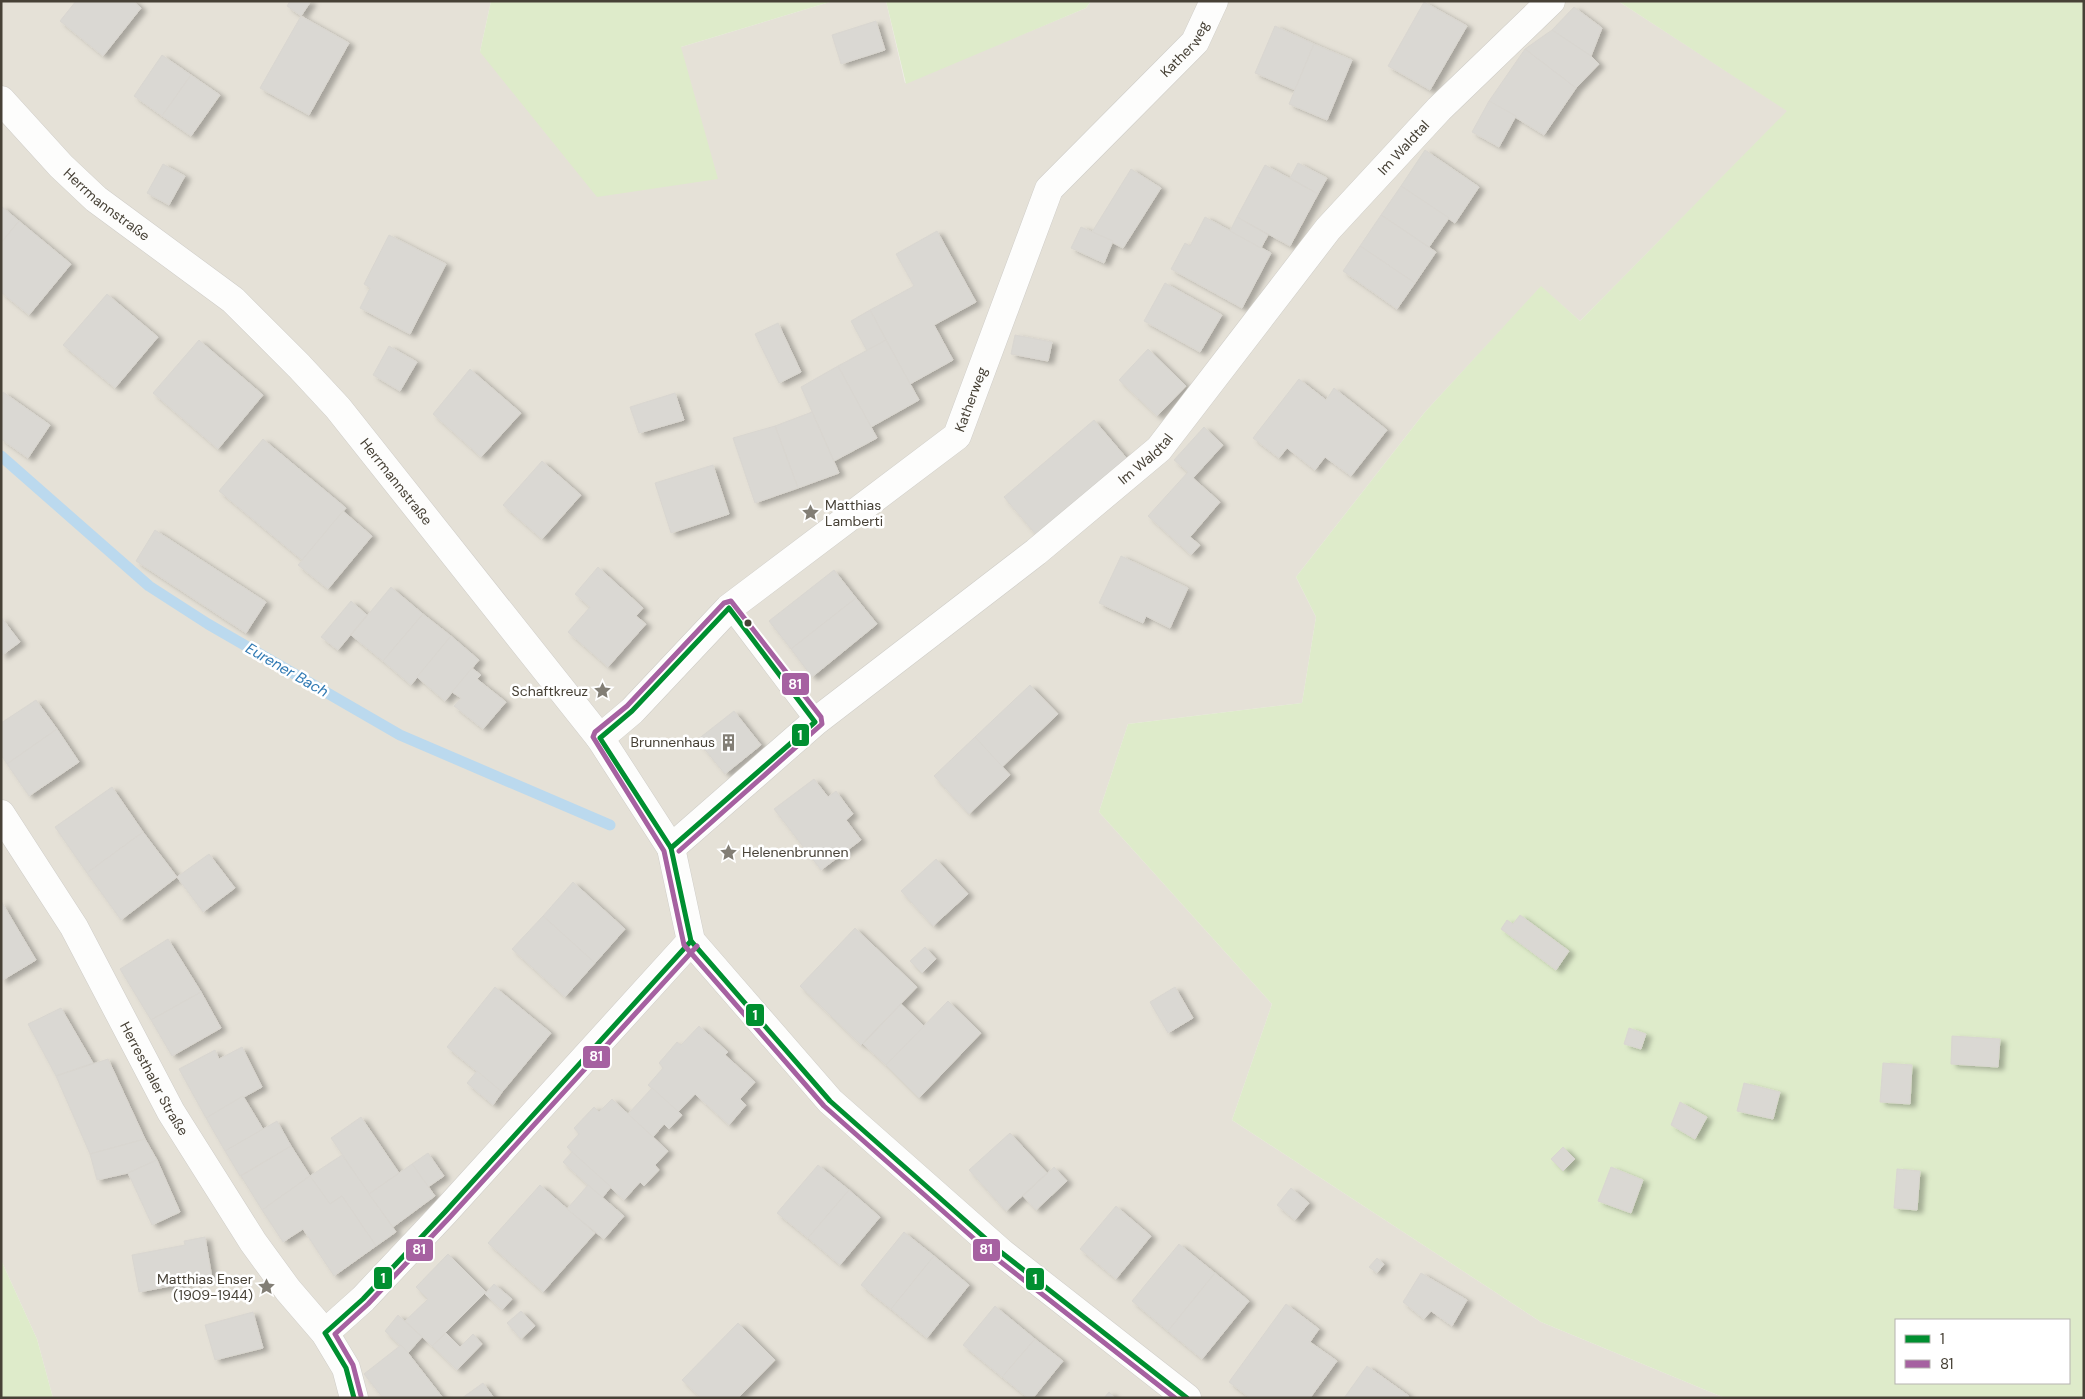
<svg xmlns="http://www.w3.org/2000/svg" width="2085" height="1399" font-family="'DM Sans',sans-serif">
	<defs>
		<filter id="shadow"><feDropShadow dx="5.5" dy="3" stdDeviation="2.5" flood-color="#0004"/></filter>
	</defs>
	<rect width="100%" height="100%" fill="#f1efea"/>
	<polygon fill="#e5e1d7" points="1,1 491,1 480,52 681,47 833,1 886,1 905,83 1086,8 1091,1 1618,1 1788,111 1580,321 1541,287 1425,412 1296,577 1316,617 1302,703 1128,724 1099,812 1272,1004 1232,1120 1541,1322 1725,1398 53,1398 37,1339 1,1260"/>
	<g fill="#deebca" fill-rule="evenodd">
		<polygon points="491,1 833,1 681,47 718,179 597,197 480,52"/>
		<polygon points="886,1 1091,1 1086,8 906,84"/>
		<path d="M1618 1H2084V1398H1725L1541 1322 1232 1120 1272 1004 1099 812 1128 724 1302 703 1316 617 1296 577 1425 412 1541 286 1580 321 1787 111ZM1896 1320H2069V1383H1896Z"/>
		<polygon points="1,1260 37,1339 53,1398 1,1398"/>
	</g>
	<g fill="none" stroke-linecap="round" stroke-linejoin="round">
		<polyline stroke="#bbd9ee" stroke-width="11" points="1,456 149,586 208,624 400,735 610,825"/>
	</g>
	<g fill="#dad8d3" stroke="#d9d6d0" filter="url(#shadow)">
		<polygon points="76,1 133,1 141,8 103,56 60,21"/>
		<polygon points="290,1 311,1 301,16 287,6"/>
		<polygon points="1424,2 1467,26 1430,90 1388,66"/>
		<polygon points="1574,7 1602,28 1591,56 1552,30"/>
		<polygon points="301,16 349,43 309,115 260,88"/>
		<polygon points="876,21 885,50 841,64 832,35"/>
		<polygon points="1275,26 1314,44 1295,90 1255,73"/>
		<polygon points="1552,30 1591,56 1599,64 1576,88 1525,49"/>
		<polygon points="1314,44 1352,60 1327,120 1289,104"/>
		<polygon points="1525,49 1576,88 1544,135 1489,101"/>
		<polygon points="162,55 191,75 162,116 134,96"/>
		<polygon points="191,75 220,95 191,136 162,116"/>
		<polygon points="1489,101 1516,116 1499,147 1472,132"/>
		<polygon points="1425,150 1479,187 1455,223 1401,186"/>
		<polygon points="1298,163 1327,178 1318,194 1290,178"/>
		<polygon points="163,164 185,176 169,205 147,193"/>
		<polygon points="1265,165 1318,194 1290,246 1237,217"/>
		<polygon points="1131,169 1161,188 1123,248 1092,232"/>
		<polygon points="1401,186 1449,218 1429,247 1381,215"/>
		<polygon points="1,206 19,221 1,243"/>
		<polygon points="1381,215 1436,252 1415,283 1360,246"/>
		<polygon points="1205,217 1271,253 1242,308 1171,269 1185,243 1190,246"/>
		<polygon points="1237,217 1268,235 1261,248 1230,231"/>
		<polygon points="19,221 71,264 29,315 1,292 1,243"/>
		<polygon points="1081,227 1113,241 1104,263 1071,248"/>
		<polygon points="937,231 976,302 934,325 953,360 910,384 870,310 914,286 896,254"/>
		<polygon points="389,235 446,264 410,334 360,308 370,288 364,284"/>
		<polygon points="1360,246 1415,283 1397,309 1343,271"/>
		<polygon points="1165,283 1222,315 1200,352 1144,321"/>
		<polygon points="107,294 158,337 115,388 63,345"/>
		<polygon points="870,310 886,340 867,351 851,321"/>
		<polygon points="778,323 801,372 779,383 755,334"/>
		<polygon points="1015,335 1052,342 1048,361 1011,354"/>
		<polygon points="199,340 263,395 218,449 153,393"/>
		<polygon points="886,340 919,400 871,427 838,366"/>
		<polygon points="389,346 417,362 400,391 373,375"/>
		<polygon points="1148,349 1186,386 1157,416 1119,380"/>
		<polygon points="838,366 877,438 834,461 801,387"/>
		<polygon points="470,369 521,413 481,457 433,414"/>
		<polygon points="1299,379 1326,400 1334,388 1387,430 1351,476 1325,457 1315,470 1287,448 1279,458 1253,438"/>
		<polygon points="3,392 50,425 28,458 1,439"/>
		<polygon points="675,393 684,420 639,433 630,407"/>
		<polygon points="812,412 839,473 798,488 775,426"/>
		<polygon points="1094,420 1129,461 1038,537 1004,497"/>
		<polygon points="775,426 798,488 755,503 733,438"/>
		<polygon points="1204,427 1223,445 1193,478 1220,502 1190,537 1200,545 1191,555 1148,516 1188,472 1174,460"/>
		<polygon points="263,439 346,508 302,560 219,491"/>
		<polygon points="542,461 581,495 542,539 503,505"/>
		<polygon points="713,465 729,514 671,533 655,483"/>
		<polygon points="343,511 372,536 328,589 298,565"/>
		<polygon points="155,530 266,602 246,633 136,561"/>
		<polygon points="1121,556 1188,588 1170,628 1146,616 1143,623 1099,603"/>
		<polygon points="598,567 643,608 636,616 646,624 608,667 568,632 590,607 575,594"/>
		<polygon points="834,570 856,598 791,649 769,621"/>
		<polygon points="391,587 423,614 383,661 351,635"/>
		<polygon points="856,598 877,624 812,677 791,649"/>
		<polygon points="351,601 367,615 338,650 321,637"/>
		<polygon points="423,614 451,636 411,685 383,661"/>
		<polygon points="1,617 20,642 1,656"/>
		<polygon points="451,636 479,660 445,701 417,677"/>
		<polygon points="472,668 481,675 477,679 506,702 483,729 454,706 461,698 452,692"/>
		<polygon points="1030,685 1058,714 1002,767 975,737"/>
		<polygon points="36,700 57,729 7,764 1,755 1,723"/>
		<polygon points="734,711 761,745 725,774 697,740"/>
		<polygon points="57,729 79,762 29,796 7,764"/>
		<polygon points="975,737 1010,775 969,814 934,776"/>
		<polygon points="814,779 828,797 836,791 853,814 846,820 861,840 821,870 774,809"/>
		<polygon points="112,787 143,832 87,873 55,827"/>
		<polygon points="143,832 177,877 121,920 87,873"/>
		<polygon points="209,854 235,888 203,912 177,877"/>
		<polygon points="936,859 968,894 933,926 901,891"/>
		<polygon points="573,882 625,929 595,963 543,916"/>
		<polygon points="1,901 36,960 1,981"/>
		<polygon points="1520,915 1569,951 1556,970 1501,929 1507,920 1513,924"/>
		<polygon points="543,916 595,963 565,997 512,949"/>
		<polygon points="855,928 917,987 861,1045 800,986"/>
		<polygon points="168,939 201,992 151,1020 120,969"/>
		<polygon points="925,947 936,959 922,973 910,961"/>
		<polygon points="495,987 551,1033 502,1092 447,1047"/>
		<polygon points="1175,987 1193,1018 1168,1033 1150,1002"/>
		<polygon points="201,992 221,1028 172,1056 151,1020"/>
		<polygon points="948,1001 981,1033 919,1098 886,1065"/>
		<polygon points="901,1004 924,1026 886,1065 863,1044"/>
		<polygon points="61,1008 93,1063 56,1076 28,1024"/>
		<polygon points="699,1026 728,1052 725,1055 755,1082 740,1099 746,1105 729,1125 695,1094 678,1112 648,1085 663,1068 659,1063 677,1042 681,1045"/>
		<polygon points="1629,1028 1646,1034 1641,1049 1624,1044"/>
		<polygon points="1952,1036 2000,1039 1998,1067 1951,1064"/>
		<polygon points="242,1047 262,1087 206,1118 179,1069 215,1050 219,1059"/>
		<polygon points="108,1059 145,1139 90,1154 56,1076"/>
		<polygon points="1883,1063 1912,1065 1910,1104 1880,1102"/>
		<polygon points="477,1071 502,1092 493,1105 467,1083"/>
		<polygon points="1744,1083 1780,1092 1773,1119 1737,1111"/>
		<polygon points="652,1088 682,1115 669,1129 664,1124 653,1137 628,1114"/>
		<polygon points="243,1096 263,1129 225,1151 206,1118"/>
		<polygon points="612,1099 668,1151 655,1165 659,1170 644,1186 640,1182 624,1200 567,1147 579,1134 574,1128 594,1107 599,1112"/>
		<polygon points="1680,1102 1707,1117 1695,1139 1671,1125"/>
		<polygon points="361,1117 399,1173 369,1194 331,1138"/>
		<polygon points="277,1121 291,1146 240,1176 225,1151"/>
		<polygon points="1010,1133 1047,1173 1006,1211 969,1170"/>
		<polygon points="145,1139 157,1160 128,1173 97,1180 90,1154"/>
		<polygon points="291,1146 310,1176 262,1210 241,1176"/>
		<polygon points="1563,1147 1575,1159 1563,1171 1551,1159"/>
		<polygon points="572,1152 611,1187 602,1198 563,1162"/>
		<polygon points="428,1153 444,1176 428,1187 412,1164"/>
		<polygon points="342,1155 396,1232 376,1246 342,1196 330,1204 310,1176"/>
		<polygon points="157,1160 180,1212 152,1225 128,1173"/>
		<polygon points="412,1164 435,1196 393,1227 369,1194"/>
		<polygon points="818,1165 849,1190 808,1238 777,1213"/>
		<polygon points="1054,1167 1067,1181 1036,1210 1023,1196"/>
		<polygon points="1611,1167 1643,1180 1631,1213 1598,1201"/>
		<polygon points="1897,1169 1920,1171 1917,1210 1894,1208"/>
		<polygon points="310,1176 330,1204 342,1196 376,1246 334,1276 303,1229 283,1242 262,1210"/>
		<polygon points="540,1185 595,1233 543,1292 488,1243"/>
		<polygon points="588,1185 624,1216 604,1239 567,1209"/>
		<polygon points="1291,1188 1309,1203 1295,1220 1277,1205"/>
		<polygon points="849,1190 880,1217 840,1265 808,1238"/>
		<polygon points="1116,1206 1151,1236 1116,1279 1080,1249"/>
		<polygon points="904,1232 934,1256 891,1309 861,1285"/>
		<polygon points="205,1237 212,1278 139,1292 132,1255 185,1245 184,1241"/>
		<polygon points="1179,1244 1215,1273 1168,1331 1132,1301"/>
		<polygon points="448,1254 486,1292 432,1346 405,1321 428,1299 416,1287"/>
		<polygon points="934,1256 969,1285 927,1338 891,1309"/>
		<polygon points="1377,1258 1384,1264 1377,1273 1369,1267"/>
		<polygon points="1215,1273 1249,1301 1202,1359 1168,1331"/>
		<polygon points="1421,1273 1467,1300 1452,1326 1431,1311 1424,1319 1403,1302"/>
		<polygon points="494,1284 512,1299 502,1310 485,1294"/>
		<polygon points="1286,1304 1319,1329 1310,1342 1337,1361 1310,1398 1250,1398 1229,1382"/>
		<polygon points="995,1306 1035,1339 1002,1377 963,1345"/>
		<polygon points="521,1311 535,1326 521,1339 507,1323"/>
		<polygon points="253,1312 263,1348 215,1360 205,1325"/>
		<polygon points="398,1315 422,1337 408,1353 385,1331"/>
		<polygon points="738,1323 775,1360 738,1398 701,1398 682,1380"/>
		<polygon points="446,1333 460,1347 473,1334 482,1344 457,1370 432,1346"/>
		<polygon points="1035,1339 1063,1361 1033,1398 1028,1398 1002,1377"/>
		<polygon points="401,1345 408,1353 443,1398 383,1398 364,1374"/>
		<polygon points="1367,1366 1409,1396 1407,1398 1344,1398"/>
		<polygon points="483,1383 494,1398 462,1398"/>
		<polygon points="1109,1392 1115,1398 1104,1398"/>
	</g>
	<g fill="none" stroke-linecap="round" stroke-linejoin="round">
		<defs>
			<polyline id="service" points="729,608 815,722"/>
			<g id="minor">
				<path id="s1" d="M600 738 632 711 729 608 957 436 1049 189 1195 42 1214 1"/>
				<path id="s2" d="M671 848 815 722 1036 552 1159 449 1328 229 1439 109 1551 1"/>
				<polyline points="325,1333 363,1299 445,1212 691,941"/>
			</g>
			<g id="tertiary">
				<path id="s3" d="M1 100 61 166 96 199 233 300 299 366 338 408 600 738 671 848 691 941 830 1101 1002 1253 1187 1398"/>
				<path id="s4" d="M1 814 74 927 171 1112 253 1242 288 1290 325 1333 346 1368 354 1398"/>
			</g>
		</defs>
		<use href="#service" stroke="#cfcdc8" stroke-width="19"/>
		<use href="#minor" stroke="#cfcdc8" stroke-width="29"/>
		<use href="#tertiary" stroke="#cfcdc8" stroke-width="29"/>
		<use href="#service" stroke="#fdfdfc" stroke-width="18"/>
		<use href="#minor" stroke="#fdfdfc" stroke-width="28"/>
		<use href="#tertiary" stroke="#fdfdfc" stroke-width="28"/>
		<defs>
			<g id="bus-1">
				<polygon points="729,608 815,722 671,848 600,738 632,711"/>
				<polyline points="671,848 691,941 830,1101 1002,1253 1187,1398"/>
				<polyline points="354,1398 346,1368 325,1333 363,1299 445,1212 691,941"/>
			</g>
			<g id="bus-2">
				<polyline points="679,851 822,724 821,717 731,601 724,603 627,706 595,732 593,737 664,851 684,945 824,1106 997,1259 1175,1398"/>
				<polyline points="361,1396 353,1365 335,1334 368,1304 450,1217 697,946"/>
			</g>
		</defs>
		<use href="#bus-1" stroke="#fff" stroke-width="9"/>
		<use href="#bus-2" stroke="#fff" stroke-width="9"/>
		<use href="#bus-1" stroke="#008f30" stroke-width="5"/>
		<use href="#bus-2" stroke="#a661a1" stroke-width="5"/>
	</g>
	<defs>
		<symbol id="sight-bare" viewBox="-9 -9 18 18"><path d="M0-6L1.8-2.2L6-1.7L2.9 1.2L3.7 5.4L0 3.3L-3.7 5.4L-2.9 1.2L-6-1.7L-1.8-2.2Z" fill="#827e75" stroke="#fff" stroke-width="2.5" paint-order="stroke"/></symbol>
		<symbol id="building-bare" viewBox="-9 -9 18 18"><path d="M-4-6H4V6H1V3H-1V6H-4ZM-2.5-4.3h1.7v1.8h-1.7ZM.8-4.3h1.7v1.8H.8ZM-2.5-1h1.7V.8h-1.7ZM.8-1h1.7V.8H.8Z" fill="#827e75" stroke="#fff" stroke-width="2.5" paint-order="stroke"/></symbol>
	</defs>
	<g fill-rule="evenodd">
		<use href="#sight-bare" x="798" y="500" width="25" height="25"/>
		<use href="#sight-bare" x="590" y="678" width="25" height="25"/>
		<use href="#building-bare" x="716" y="730" width="25" height="25"/>
		<use href="#sight-bare" x="716" y="840" width="25" height="25"/>
		<use href="#sight-bare" x="254" y="1274" width="25" height="25"/>
	</g>
	<circle fill="#474136" stroke="#fff" stroke-width="2" cx="748" cy="623" r="4.5"/>
	<g text-anchor="middle" dominant-baseline="central" stroke-width="5" stroke-linejoin="round" paint-order="stroke">
		<g font-size="14" fill="#474136" stroke="#fff">
			<text stroke="none"><textPath href="#s1" startOffset="928">Katherweg</textPath></text>
			<text stroke="none"><textPath href="#s2" startOffset="1019">Im Waldtal</textPath></text>
			<text stroke="none"><textPath href="#s3" startOffset="149">Herrmannstraße</textPath></text>
			<text stroke="none"><textPath href="#s1" startOffset="508">Katherweg</textPath></text>
			<text stroke="none"><textPath href="#s2" startOffset="614">Im Waldtal</textPath></text>
			<text stroke="none"><textPath href="#s3" startOffset="552">Herrmannstraße</textPath></text>
			<text stroke="none"><textPath href="#s4" startOffset="306">Herresthaler Straße</textPath></text>
		</g>
		<g font-size="14" fill="#474136" stroke="#fff" text-anchor="end">
			<text x="825" y="505" text-anchor="start">Matthias<tspan x="825" dy="16">Lamberti</tspan></text>
			<text x="588" y="691">Schaftkreuz</text>
			<text x="715" y="742">Brunnenhaus</text>
			<text x="742" y="852" text-anchor="start">Helenenbrunnen</text>
			<text x="253" y="1279">Matthias Enser<tspan x="253" dy="16">(1909-1944)</tspan></text>
		</g>
		<g font-size="15" font-style="italic" fill="#2f79b3" stroke="#fff">
			<text transform="translate(287 670) rotate(30)">Eurener Bach</text>
		</g>
	</g>
	<g stroke="#fff" stroke-width="2">
		<rect x="781" y="672" width="29" height="24" rx="5" fill="#a661a1"/>
		<rect x="791" y="723" width="19" height="24" rx="5" fill="#008f30"/>
		<rect x="745" y="1003" width="20" height="24" rx="5" fill="#008f30"/>
		<rect x="582" y="1045" width="29" height="24" rx="5" fill="#a661a1"/>
		<rect x="972" y="1238" width="29" height="24" rx="5" fill="#a661a1"/>
		<rect x="405" y="1238" width="29" height="24" rx="5" fill="#a661a1"/>
		<rect x="373" y="1266" width="20" height="24" rx="5" fill="#008f30"/>
		<rect x="1025" y="1267" width="20" height="24" rx="5" fill="#008f30"/>
	</g>
	<g font-size="14" text-anchor="middle" font-weight="bold" fill="#fff">
		<text x="795" y="689">81</text>
		<text x="800" y="740">1</text>
		<text x="755" y="1020">1</text>
		<text x="596" y="1061">81</text>
		<text x="986" y="1254">81</text>
		<text x="419" y="1254">81</text>
		<text x="383" y="1283">1</text>
		<text x="1035" y="1284">1</text>
	</g>
	<rect width="2085" height="1399" fill="none" stroke="#474136" stroke-width="5"/>
	<rect x="1895" y="1319" width="175" height="65" fill="#ffffff" stroke="#b5b3af"/>
	<rect x="1905" y="1335" width="25" height="8" fill="#008f30" stroke="#b5b3af"/>
	<text x="1940" y="1344" font-size="15" fill="#474136">1</text>
	<rect x="1905" y="1360" width="25" height="8" fill="#a661a1" stroke="#b5b3af"/>
	<text x="1940" y="1369" font-size="15" fill="#474136">81</text>
</svg>
